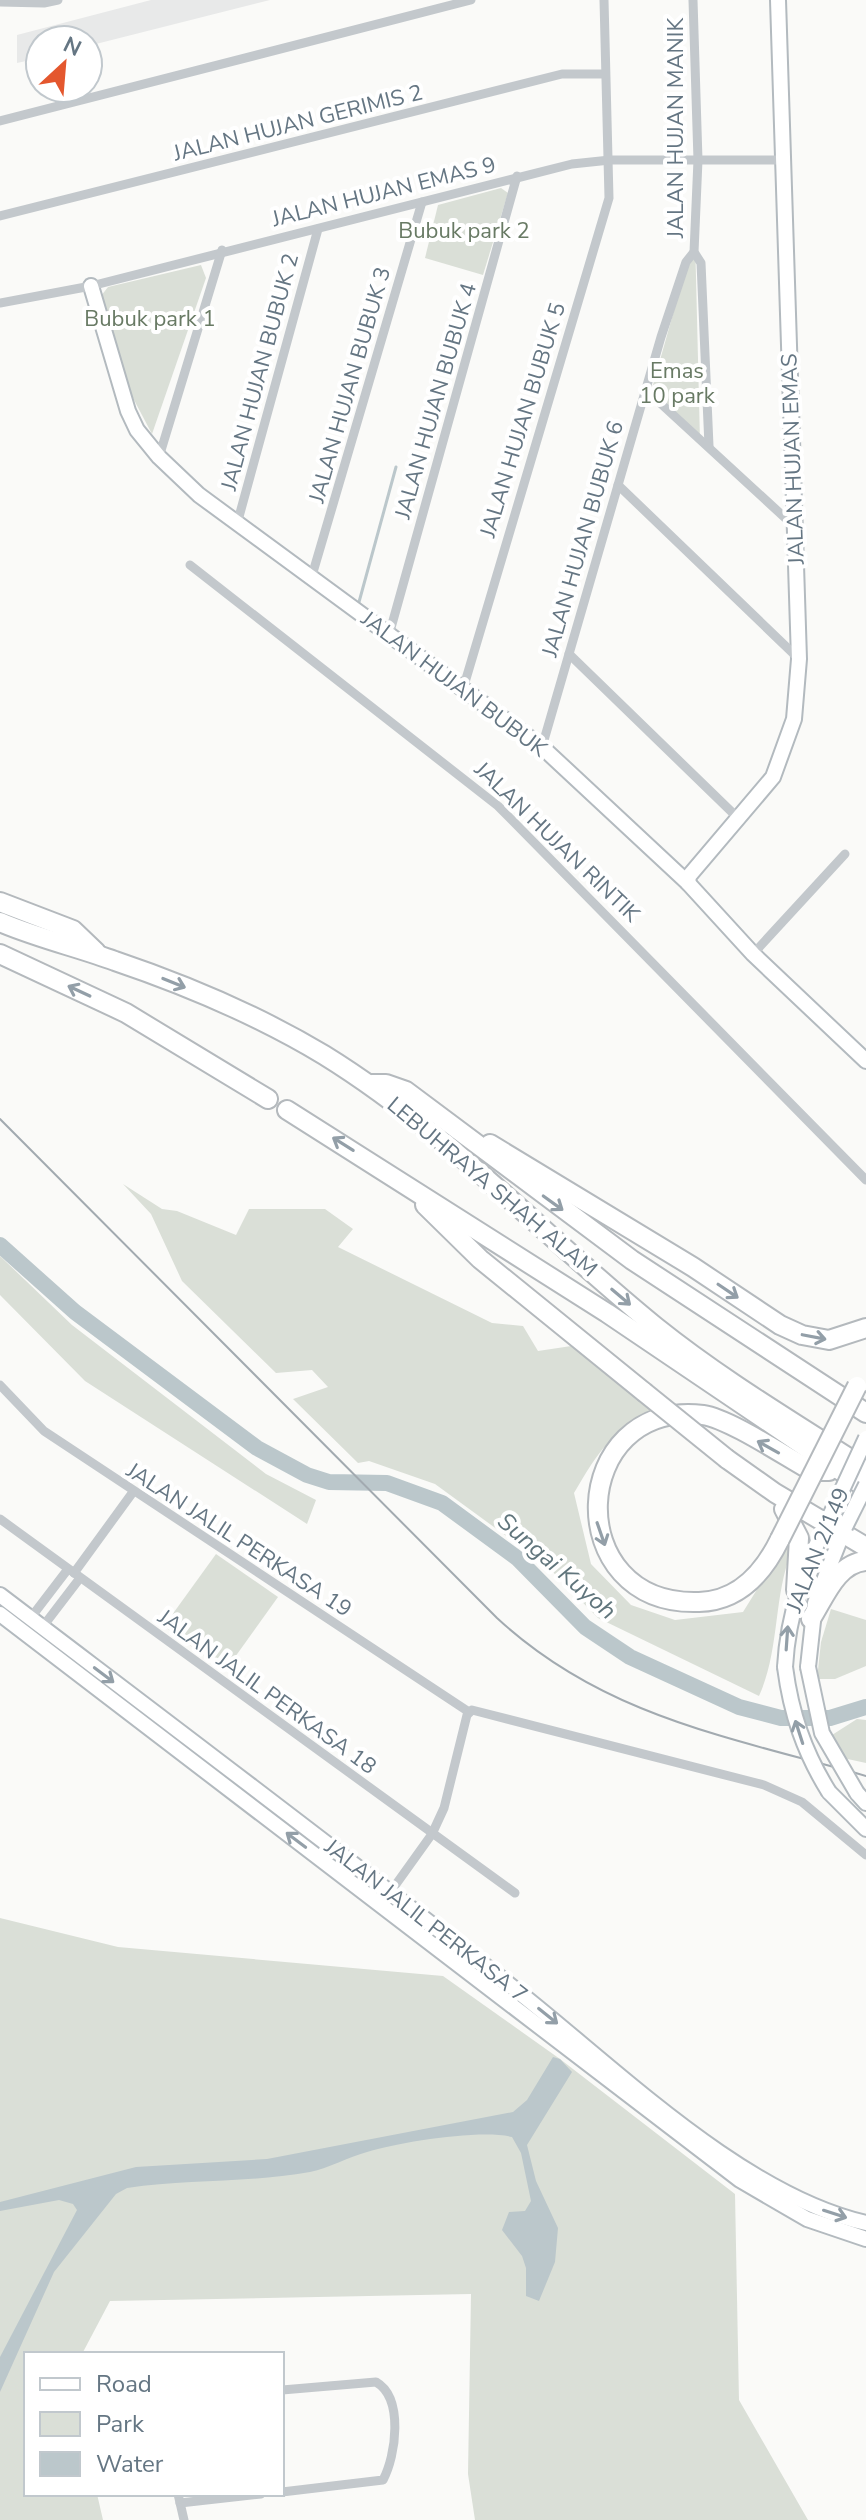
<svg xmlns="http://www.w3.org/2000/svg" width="866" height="2520" font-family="'Nunito Sans',sans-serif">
	<rect width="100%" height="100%" fill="#fafaf8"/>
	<polygon fill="#e8e9e9" points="151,0 270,0 88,46 88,40 40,40 40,58 17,63 17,35"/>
	<g fill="#dadfd7">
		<polygon points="501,188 508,193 483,275 425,258 438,205"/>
		<polygon points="695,236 700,441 651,392"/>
		<polygon points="201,265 206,278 152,434 124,381 101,296 108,287"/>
		<path d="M123 1184 162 1209 177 1211 236 1235 249 1209H325L353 1229 338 1247 492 1323 523 1326 538 1351 578 1345 657 1413C610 1431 599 1451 574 1493L591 1564 631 1605 675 1620 743 1612 784 1546 792 1550C773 1597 780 1650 759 1696L598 1618 546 1565 435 1484 369 1461 358 1463 293 1399 328 1387 312 1370 276 1373 182 1281 151 1214Z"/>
		<polygon points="0,1256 72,1325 266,1474 316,1500 307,1524 85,1381 0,1295"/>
		<polygon points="216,1554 278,1597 225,1671 164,1626"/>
		<polygon points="831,1609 866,1620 866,1666 835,1679 817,1679 821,1642"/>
		<polygon points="857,1719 866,1720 866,1763 843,1758 832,1735"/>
		<polygon points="0,1918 118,1947 443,1976 560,2059 735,2194 739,2400 808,2520 475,2520 468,2474 471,2294 110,2301 82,2354 26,2354 26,2494 97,2494 103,2520 0,2520"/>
	</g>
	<path fill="#bbc7cb" d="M553 2057 560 2059 572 2072 527 2145 536 2181 558 2228 555 2262 539 2301 526 2296V2268L522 2256 502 2230 509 2212 525 2211 531 2201 521 2153 512 2137C481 2129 400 2142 367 2152 348 2157 329 2168 310 2172 249 2183 188 2179 127 2188L116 2194 54 2272 0 2392V2357L77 2210 73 2204 59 2200 0 2211V2202L136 2167 267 2159 513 2112 527 2100Z"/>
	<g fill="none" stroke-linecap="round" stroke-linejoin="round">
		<polyline stroke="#bbc7cb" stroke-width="3" points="359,602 396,467"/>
		<polyline stroke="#bbc7cb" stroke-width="16" points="0,1245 75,1312 257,1448 307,1475 329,1482 387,1483 442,1503 517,1558 585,1627 630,1657 739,1707 781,1718 830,1718 866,1707"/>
		<defs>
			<g id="secondary">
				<polyline points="91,286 128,411 137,430 159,457 199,495 542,747 688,883 753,954 866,1061"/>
				<polyline points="688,883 689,876 773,777 794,719 799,659 778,0"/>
				<path d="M0 1595C171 1725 342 1854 511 1986 611 2064 741 2195 866 2223"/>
				<polyline points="0,1614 740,2180 807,2219 866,2239"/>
				<path d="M785 1667C788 1612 805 1567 829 1518"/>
				<polyline points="808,1667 815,1603 845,1527"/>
				<polyline points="829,1792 866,1829"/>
				<polyline points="857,1793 866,1803"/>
			</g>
			<g id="highway">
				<polyline points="0,902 73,930 96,952"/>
				<path d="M0 922C37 938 77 947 115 961 186 985 259 1016 324 1055 447 1131 544 1236 656 1327 722 1380 795 1423 866 1469"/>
				<polyline points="0,954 126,1013 268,1099"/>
				<polyline points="372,1084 386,1084 406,1091 632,1260 866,1413"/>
				<polyline points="287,1110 607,1313 866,1488"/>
				<polyline points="490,1144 693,1267 780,1325 802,1335 829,1340 866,1328"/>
				<polyline points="425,1205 480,1259 644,1392"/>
				<polyline points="727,1459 775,1493 866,1547"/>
				<polyline points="784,1509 799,1538 796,1590"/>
				<path d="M780 1539C764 1572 739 1601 699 1602 559 1607 568 1399 703 1415 730 1419 786 1457 812 1471H829"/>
				<path d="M811 1619C825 1597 837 1563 866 1561"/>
			</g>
		</defs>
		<use href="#secondary" stroke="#b3babf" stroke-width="18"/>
		<use href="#highway" stroke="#b4b9bd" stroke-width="22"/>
		<g stroke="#c3c8cc" stroke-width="9">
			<polyline points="693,0 698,160 694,252 701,263 709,446"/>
			<polyline points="0,2 44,3 58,0"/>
			<polyline points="0,121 471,0"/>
			<polyline points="0,216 562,74 605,74"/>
			<polyline points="0,303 91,286 572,164 610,160 783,160"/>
			<polyline points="646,390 795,527"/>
			<polyline points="159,457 222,250"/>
			<polyline points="618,485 799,659"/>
			<polyline points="237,524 318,229"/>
			<polyline points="190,565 498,806 866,1180"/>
			<polyline points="311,579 422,202"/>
			<polyline points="389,635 517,176"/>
			<polyline points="569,654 740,820"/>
			<polyline points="463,689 609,198 604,0"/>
			<polyline points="542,747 661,337 686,262 694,252"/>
			<polyline points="753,954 845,854"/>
			<polyline points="0,1385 44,1431 469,1712"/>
			<polyline points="0,1519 515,1893"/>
			<polyline points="74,1573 133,1492"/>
			<polyline points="29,1620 68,1569"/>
			<polyline points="41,1629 80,1578"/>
			<polyline points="389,1894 432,1834 444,1808 467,1715 472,1710 764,1785 802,1802 866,1855"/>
			<path d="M282 2390 376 2382C404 2398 396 2456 383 2480L282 2492"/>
			<polyline points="178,2494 184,2520"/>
			<polyline points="180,2503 261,2494"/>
		</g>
		<use href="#secondary" stroke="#fff" stroke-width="14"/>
		<use href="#highway" stroke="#fff" stroke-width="18"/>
		<path stroke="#a2aab0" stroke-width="2" d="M0 1119 497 1618C604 1717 730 1737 866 1776"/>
		<defs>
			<g id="secondary-bridge">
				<polyline points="829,1518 866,1438"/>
				<polyline points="845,1527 866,1485"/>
				<path d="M785 1667C791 1713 804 1752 829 1792"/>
				<polyline points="808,1667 822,1733 857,1793"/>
			</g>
			<g id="highway-bridge">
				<polyline points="644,1392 727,1459"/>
				<polyline points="780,1539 857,1386"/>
			</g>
		</defs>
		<use href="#secondary-bridge" stroke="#b3babf" stroke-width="18" stroke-linecap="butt"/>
		<use href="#highway-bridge" stroke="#b4b9bd" stroke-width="22" stroke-linecap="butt"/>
		<use href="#secondary-bridge" stroke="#fff" stroke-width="14"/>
		<use href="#highway-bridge" stroke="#fff" stroke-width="18"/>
	</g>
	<defs><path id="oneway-shaft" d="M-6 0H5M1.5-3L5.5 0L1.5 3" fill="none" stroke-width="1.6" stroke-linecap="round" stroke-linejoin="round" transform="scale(2)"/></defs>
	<g stroke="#939fa8">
		<use href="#oneway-shaft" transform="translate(174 983) rotate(22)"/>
		<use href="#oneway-shaft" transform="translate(79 991) rotate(-155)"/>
		<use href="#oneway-shaft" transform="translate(343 1144) rotate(-148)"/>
		<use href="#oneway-shaft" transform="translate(553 1203) rotate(36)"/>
		<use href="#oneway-shaft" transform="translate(728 1291) rotate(34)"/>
		<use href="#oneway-shaft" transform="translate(621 1297) rotate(40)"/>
		<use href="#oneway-shaft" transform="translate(814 1337) rotate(11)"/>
		<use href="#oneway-shaft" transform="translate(768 1447) rotate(-151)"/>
		<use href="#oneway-shaft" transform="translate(601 1534) rotate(71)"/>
		<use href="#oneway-shaft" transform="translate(787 1638) rotate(-86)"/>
		<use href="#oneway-shaft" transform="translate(104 1675) rotate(37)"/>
		<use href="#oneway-shaft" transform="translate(799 1732) rotate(-108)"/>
		<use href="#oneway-shaft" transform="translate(296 1840) rotate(-143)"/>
		<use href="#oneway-shaft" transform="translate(548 2016) rotate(39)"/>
		<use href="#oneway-shaft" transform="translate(835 2214) rotate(18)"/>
	</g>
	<g text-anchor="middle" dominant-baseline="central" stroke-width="8" stroke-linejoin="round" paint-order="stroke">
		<g font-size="22" fill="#657683" stroke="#fff">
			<text transform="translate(298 123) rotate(-14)">JALAN HUJAN GERIMIS 2</text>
			<text transform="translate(676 128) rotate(-90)">JALAN HUJAN MANIK</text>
			<text transform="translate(384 192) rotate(-14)">JALAN HUJAN EMAS 9</text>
			<text transform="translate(260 372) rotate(-75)">JALAN HUJAN BUBUK 2</text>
			<text transform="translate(350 385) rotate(-74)">JALAN HUJAN BUBUK 3</text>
			<text transform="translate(436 401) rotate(-74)">JALAN HUJAN BUBUK 4</text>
			<text transform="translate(523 420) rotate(-73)">JALAN HUJAN BUBUK 5</text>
			<text transform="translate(793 459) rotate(-92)">JALAN HUJAN EMAS</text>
			<text transform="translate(583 539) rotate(-74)">JALAN HUJAN BUBUK 6</text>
			<text transform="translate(454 684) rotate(37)">JALAN HUJAN BUBUK</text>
			<text transform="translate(557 842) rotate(44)">JALAN HUJAN RINTIK</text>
			<text transform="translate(492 1187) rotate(40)">LEBUHRAYA SHAH ALAM</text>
			<text transform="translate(239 1540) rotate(33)">JALAN JALIL PERKASA 19</text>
			<text transform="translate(818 1550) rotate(-68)">JALAN 2/149</text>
			<text transform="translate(267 1692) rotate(36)">JALAN JALIL PERKASA 18</text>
			<text transform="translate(426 1921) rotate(38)">JALAN JALIL PERKASA 7</text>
		</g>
		<g font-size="22" fill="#687a64" stroke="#fff">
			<text x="464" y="231">Bubuk park 2</text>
			<text x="150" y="319">Bubuk park 1</text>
			<text x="677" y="371">Emas<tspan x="677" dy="25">10 park</tspan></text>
		</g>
		<g font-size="24" font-style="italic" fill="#60757c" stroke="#fff">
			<text transform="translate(557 1566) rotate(41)">Sungai Kuyoh</text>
		</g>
	</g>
	<rect x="24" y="2352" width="260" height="144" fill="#ffffff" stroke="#c1c8cd" stroke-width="2"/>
	<rect x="40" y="2378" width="40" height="12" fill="#ffffff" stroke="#c1c8cd" stroke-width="2"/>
	<text x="96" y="2392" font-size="24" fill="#657683">Road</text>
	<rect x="40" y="2412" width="40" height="24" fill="#dadfd7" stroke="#c1c8cd" stroke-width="2"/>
	<text x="96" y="2432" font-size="24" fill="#657683">Park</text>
	<rect x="40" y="2452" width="40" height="24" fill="#bbc7cb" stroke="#c1c8cd" stroke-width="2"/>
	<text x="96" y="2472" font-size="24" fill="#657683">Water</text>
	<g transform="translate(64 64) rotate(26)"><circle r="38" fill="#ffffff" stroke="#c1c8cd" stroke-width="2"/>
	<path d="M0-6L14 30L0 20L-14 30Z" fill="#e4572e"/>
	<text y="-12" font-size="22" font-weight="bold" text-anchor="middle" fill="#657683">N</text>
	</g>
</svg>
